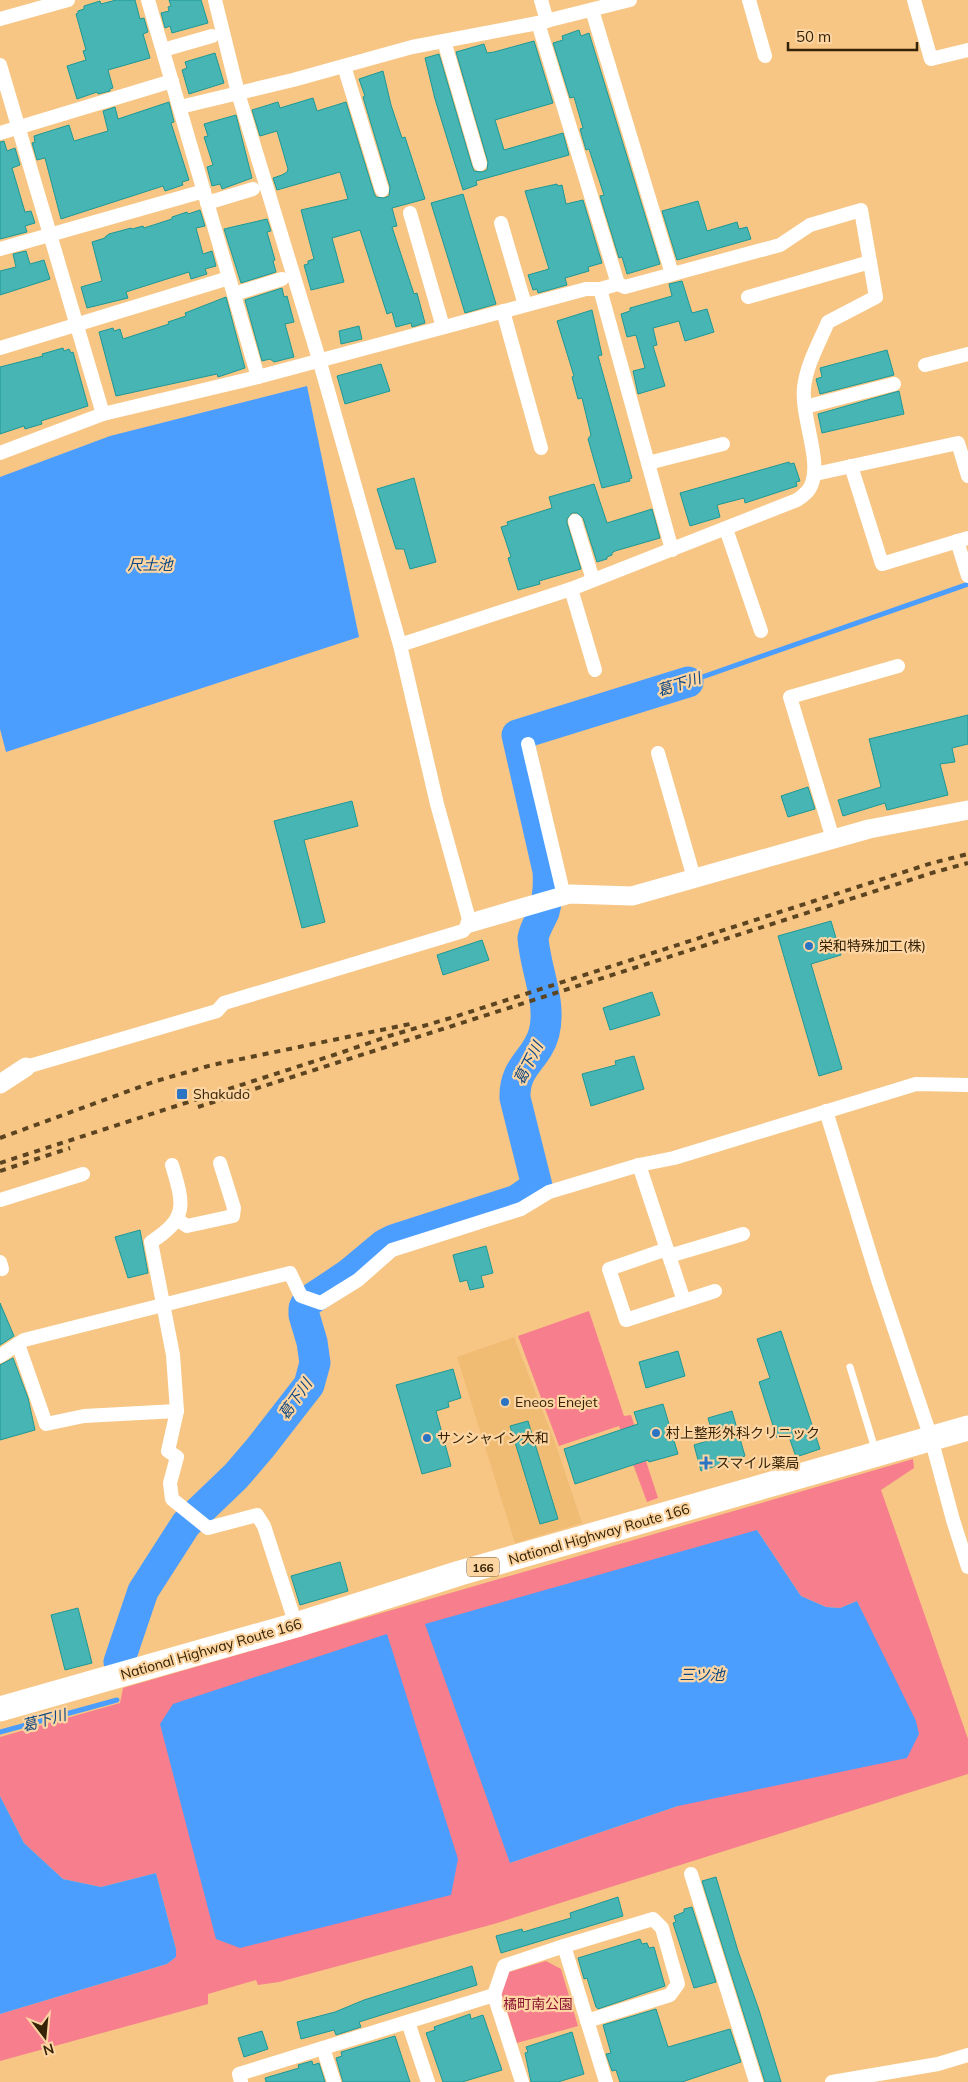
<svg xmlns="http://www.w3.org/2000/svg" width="968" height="2082" font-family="Mulish,'Noto Sans JP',sans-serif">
	<rect width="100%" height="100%" fill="#f7c685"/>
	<polygon fill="#f0bb72" points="514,1337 557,1448 582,1523 515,1543 457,1357"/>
	<g fill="#f67e8d" fill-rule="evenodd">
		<polygon points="589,1311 624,1416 631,1415 658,1498 647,1502 619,1426 559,1446 518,1336"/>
		<path d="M913 1459 914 1468 881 1490 968 1739V1774L494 1924 279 1982 258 1985 256 1980 208 1994V2004L0 2061V2014L167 1964 176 1957V1949L156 1873 101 1887 63 1879 24 1843 0 1796V1737L120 1703 123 1688ZM757 1530 801 1596 826 1607 840 1608 857 1601 868 1625 678 1806 510 1863Z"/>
		<polygon points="546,1961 561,1969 578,2026 517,2043 500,1988 509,1972"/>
	</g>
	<g fill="#4b9efe">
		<polygon points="307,386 359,637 6,752 0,729 0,477 110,436"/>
		<polygon points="757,1530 801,1596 826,1607 840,1608 857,1601 916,1721 919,1734 907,1758 678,1806 510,1863 425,1624"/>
		<polygon points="387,1634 458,1859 451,1895 240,1948 216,1939 160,1724 173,1704"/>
		<polygon points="0,1796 24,1843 63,1879 101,1887 156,1873 176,1949 176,1957 167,1964 0,2014"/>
	</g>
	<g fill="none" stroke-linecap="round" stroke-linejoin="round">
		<g stroke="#4b9efe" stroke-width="5">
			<polyline points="688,682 968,584"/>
			<polyline points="0,1732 117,1700"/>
		</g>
		<path stroke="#4b9efe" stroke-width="31" d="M119 1662 143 1591 186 1524 236 1476 260 1448 309 1385 315 1363 312 1342 304 1315V1308L307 1302 349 1274 385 1244 393 1240 517 1200 537 1186 515 1098C514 1065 537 1060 544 1033 552 1002 535 969 533 938 535 928 540 921 544 912 548 898 549 885 548 871L517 735 688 682"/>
	</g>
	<g fill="#46b5b3" stroke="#1e9896">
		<polygon points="116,0 135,0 140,19 144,18 148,32 143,34 150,58 108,70 113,88 110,89 110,91 98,94 97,92 77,99 67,66 86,60 83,51 86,50 76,14 78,13 78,11 84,9 84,6 100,1 101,4"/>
		<polygon points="169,0 201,0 208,23 172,33 170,26 165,28 161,13 169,11 168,7 171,6"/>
		<polygon points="579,30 581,36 589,33 660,264 627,274 622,257 619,258 600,196 604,195 589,149 586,150 580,129 583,128 574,97 570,98 553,43 563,40 562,36"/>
		<polygon points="534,41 553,103 495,120 504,150 563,133 569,155 476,181 477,185 463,190 435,99 425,58 439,54 472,166 474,171 482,172 487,170 488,162 456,52 484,44 487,53 494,52"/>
		<polygon points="215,53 224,83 189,94 182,70 187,68 185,62"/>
		<polygon points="383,71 391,105 402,138 405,137 425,199 392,208 397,226 392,227 414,294 417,293 425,323 412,327 411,323 396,327 392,312 387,314 360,230 332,238 344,282 311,290 304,265 308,264 308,261 314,259 301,210 348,199 340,172 277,190 273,178 282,175 287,172 288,169 277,131 260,136 252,110 278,102 280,108 313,98 317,111 346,102 374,193 376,197 384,198 389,196 390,187 363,97 365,96 359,79"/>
		<polygon points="169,102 174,122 171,123 189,180 182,182 183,185 165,191 163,186 61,219 45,158 37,160 32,143 35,142 34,136 69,125 74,141 108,131 103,111 115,107 118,119"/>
		<polygon points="236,115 252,178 222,189 220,184 212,186 207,167 213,165 204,137 208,136 204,124"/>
		<polygon points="4,141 7,151 15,148 20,165 12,168 25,212 31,211 35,223 25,226 27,232 0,239 0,142"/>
		<polygon points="557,184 558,186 562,185 566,204 583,200 602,263 588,267 589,271 565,278 567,285 538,293 537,289 533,290 528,275 549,269 525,191"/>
		<polygon points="463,194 496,304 465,313 431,203"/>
		<polygon points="698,201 707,231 737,222 739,229 747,227 751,239 677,260 662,211"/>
		<polygon points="200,210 205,226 196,228 203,254 212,251 216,266 205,269 207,274 191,279 189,272 126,292 128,298 87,308 81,287 102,281 92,242 105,238 105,237 109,234 131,228 132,229 143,226 144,228 172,219 172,217 187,212 188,214"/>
		<polygon points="267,219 271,231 267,232 275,260 273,261 276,272 241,283 224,229"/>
		<polygon points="26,251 30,264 44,260 50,279 0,295 0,271 16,267 13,254"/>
		<polygon points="682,281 692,313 707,309 714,332 685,341 679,321 653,328 657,345 653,346 665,386 638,394 633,371 645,368 636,335 627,337 621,314 630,311 630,308 672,296 669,284"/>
		<polygon points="282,288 284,297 287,296 294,322 285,324 294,357 274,362 270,359 262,361 245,300"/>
		<polygon points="226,297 245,368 218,377 217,374 116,396 99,332 113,328 114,331 120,329 123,339 169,324 168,322 186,316 185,313"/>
		<polygon points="592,310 602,355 598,356 632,478 629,479 630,481 602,488 588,439 591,435 582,398 578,399 572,377 574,376 557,321"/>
		<polygon points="359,326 362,339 341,344 339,331"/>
		<polygon points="63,348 64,351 69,349 71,353 73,352 88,406 41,421 42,424 25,429 24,426 0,434 0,367 43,356 42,354"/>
		<polygon points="887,350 894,375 820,394 816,379 822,377 820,368"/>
		<polygon points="381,364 390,391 345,404 337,376"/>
		<polygon points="899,391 904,414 822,433 818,414"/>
		<polygon points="789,462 790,464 794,463 800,481 796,482 797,486 745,503 744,498 717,505 720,517 690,526 680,493"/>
		<polygon points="414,478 436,562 410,569 404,549 396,549 377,489"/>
		<polygon points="594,484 607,523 652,509 660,538 615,551 612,553 612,555 607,557 607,559 597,562 583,518 577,513 572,513 567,519 567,523 581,569 539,581 540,584 518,590 508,558 511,557 501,527 508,525 507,522 552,508 549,497"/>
		<polygon points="968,715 968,744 952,748 955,762 940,764 948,795 887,810 885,803 843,816 838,800 881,787 869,739"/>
		<polygon points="808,787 815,809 788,817 781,796"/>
		<polygon points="352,801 358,826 304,840 325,922 302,928 274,821"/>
		<polygon points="831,921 841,955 811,964 842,1069 819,1076 778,936"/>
		<polygon points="482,940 489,960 443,975 437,955"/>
		<polygon points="652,992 660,1015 610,1030 603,1008"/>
		<polygon points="634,1056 644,1089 591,1106 582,1074 616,1065 615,1061"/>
		<polygon points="140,1230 148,1273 128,1278 115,1237"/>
		<polygon points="486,1246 493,1273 481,1276 484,1287 470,1290 467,1280 460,1282 453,1255"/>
		<polygon points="0,1303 14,1336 0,1345"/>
		<polygon points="781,1331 820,1449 796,1457 788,1434 777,1438 759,1382 770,1378 757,1339"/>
		<polygon points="678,1351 685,1376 646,1388 639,1362"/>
		<polygon points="13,1358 28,1398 35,1430 0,1440 0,1365"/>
		<polygon points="453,1369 461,1398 448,1402 449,1407 436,1411 451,1466 422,1474 396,1385"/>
		<polygon points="663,1404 678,1454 649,1462 648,1460 575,1484 564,1449 638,1424 634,1412"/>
		<polygon points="732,1411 745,1456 701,1471 694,1445 714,1439 708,1418"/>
		<polygon points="528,1421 558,1519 540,1524 510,1426"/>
		<polygon points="340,1562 348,1591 300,1605 291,1576"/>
		<polygon points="78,1608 92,1663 65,1670 51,1615"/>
		<polygon points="716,1877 738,1951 759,2010 781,2082 765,2082 702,1881"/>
		<polygon points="618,1897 623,1916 501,1953 496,1936 522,1929 523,1932 571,1918 570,1913"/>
		<polygon points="692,1907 716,1982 694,1988 673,1923 676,1922 674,1916 684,1912 684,1909"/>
		<polygon points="640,1939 642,1944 647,1943 649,1948 654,1947 665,1986 598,2009 596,2007 587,1978 584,1979 578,1958"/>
		<polygon points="472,1966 477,1985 359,2022 361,2027 336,2035 334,2030 301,2039 297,2022 335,2012 364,2000"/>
		<polygon points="656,2009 668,2047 730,2029 741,2062 682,2082 620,2082 616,2070 612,2071 606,2054 611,2053 603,2025"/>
		<polygon points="470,2014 471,2019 483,2015 502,2070 462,2082 443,2082 426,2033 435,2030 434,2027"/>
		<polygon points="262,2031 268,2049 244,2057 238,2038"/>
		<polygon points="572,2032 584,2074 558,2082 531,2082 525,2053 528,2052 526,2047"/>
		<polygon points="395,2036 410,2082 343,2082 336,2058 342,2056 341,2052"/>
		<polygon points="312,2061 313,2065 319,2063 325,2082 266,2082 265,2078 299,2068 298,2065"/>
	</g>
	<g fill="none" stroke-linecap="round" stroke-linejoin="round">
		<polyline stroke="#fff" stroke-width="7" points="850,1367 875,1449"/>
		<g stroke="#fff" stroke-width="14">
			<polyline points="148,0 258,377"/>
			<polyline points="541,0 547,21"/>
			<polyline points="749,0 765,56"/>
			<polyline points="914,0 931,59 968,50"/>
			<polyline points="592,10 672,274"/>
			<polyline points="0,19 68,0"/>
			<polyline points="538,23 618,284"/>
			<polyline points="444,41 480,164"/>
			<polyline points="163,50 212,36"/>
			<polyline points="0,65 103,414"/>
			<polyline points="344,66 382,190"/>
			<polyline points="180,107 293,80 412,47 538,23 630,0"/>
			<polyline points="0,133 172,81"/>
			<polyline points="207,203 253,189"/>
			<polyline points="410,213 443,327"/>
			<polyline points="501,223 525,305"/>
			<polyline points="0,249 204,191"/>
			<polyline points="600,289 672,550"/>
			<polyline points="234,294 282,279"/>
			<polyline points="748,297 870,262"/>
			<polyline points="503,311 541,448"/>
			<polyline points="0,348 229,278"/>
			<polyline points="925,365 968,354"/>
			<polyline points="805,407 894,384"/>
			<path d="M0 453 103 414 258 377 586 289H600L618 284 625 287 780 245 810 225 861 210 876 297 828 322C819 343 806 366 804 388 801 416 821 459 812 483 810 491 803 496 797 500L571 589 400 645"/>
			<polyline points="648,463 723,444"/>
			<polyline points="851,466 882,564 968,538"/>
			<polyline points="815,474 958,443 968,476"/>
			<polyline points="575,521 593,580"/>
			<polyline points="726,529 761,631"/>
			<polyline points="957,541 968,576"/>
			<polyline points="571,589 595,670"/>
			<polyline points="528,744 564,896"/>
			<polyline points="658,753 694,878"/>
			<polyline points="833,839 790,697 898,666"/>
			<polyline points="26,1067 217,1011 224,1003 463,931 470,923 437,804 400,645 319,359 238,93 215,0"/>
			<polyline points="826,1111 879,1283 931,1438 953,1520 968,1567"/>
			<path d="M172 1165C184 1205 188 1218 151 1242L173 1355 177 1411 168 1451 177 1457 170 1483 172 1499 208 1528 257 1515 264 1526 296 1625"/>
			<polyline points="639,1165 684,1301"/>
			<polyline points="0,1200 83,1174"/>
			<polyline points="178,1220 187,1226 233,1216 234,1208 220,1163"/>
			<polyline points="667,1249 609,1269 626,1320 715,1291"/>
			<polyline points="669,1256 743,1234"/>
			<polyline points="0,1262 2,1269"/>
			<polyline points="18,1344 46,1424 84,1416 177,1411"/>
			<polyline points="0,1356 24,1340 290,1273 301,1296 321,1303 358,1280 392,1250 521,1209 549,1192 639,1165 674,1158 916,1084 968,1085"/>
			<polyline points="691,1874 756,2082"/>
			<polyline points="564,1946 653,1919 662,1928 678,1984 670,1995 587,2021"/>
			<polyline points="494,1995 522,2082"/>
			<polyline points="408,2022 428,2082"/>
			<polyline points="323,2048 334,2082"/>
			<polyline points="241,2082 239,2074 494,1995 504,1966 564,1946 606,2082"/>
			<polyline points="832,2082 938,2064 968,2055"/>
		</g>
		<g stroke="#fff" stroke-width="19">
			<polyline points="470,923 570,894 632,896 869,829 968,810"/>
			<polyline points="0,1084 26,1067"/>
		</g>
		<polyline stroke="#fff" stroke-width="25" points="0,1709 296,1625 460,1573 968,1428"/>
		<g stroke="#5c4420" stroke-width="4" stroke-dasharray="6 6" stroke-linecap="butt">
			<polyline points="198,1107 935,872 968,863"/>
			<polyline points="0,1138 156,1081 212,1065 410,1024"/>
			<polyline points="0,1163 343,1052 389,1036 454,1017 932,863 968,854"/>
			<polyline points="0,1171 70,1148"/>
		</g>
	</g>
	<g fill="#2b74c4" stroke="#fdd5a2" stroke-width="2">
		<circle cx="809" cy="946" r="5"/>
		<rect x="176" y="1088" width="12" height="12" rx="2.5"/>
		<circle cx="505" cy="1402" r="5"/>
		<circle cx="656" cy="1433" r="5"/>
		<circle cx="427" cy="1438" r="5"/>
		<path d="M703.5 1455.5h5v5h5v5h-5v5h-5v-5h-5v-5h5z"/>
	</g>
	<g text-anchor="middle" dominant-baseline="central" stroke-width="4.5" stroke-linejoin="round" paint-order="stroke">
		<rect fill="#fdd5a2" stroke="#715836" stroke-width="1" x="467" y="1557.5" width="32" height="19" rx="4"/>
		<g font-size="12" font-weight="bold" fill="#352307">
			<text x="483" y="1567">166</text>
		</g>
		<g font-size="14" fill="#352307" stroke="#fdd5a2" text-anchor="start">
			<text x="819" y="946">栄和特殊加工(株)</text>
			<text x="193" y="1094">Shakudo</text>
			<text x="515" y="1402">Eneos Enejet</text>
			<text x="666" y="1433">村上整形外科クリニック</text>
			<text x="437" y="1438">サンシャイン大和</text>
			<text x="716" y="1463">スマイル薬局</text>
		</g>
		<g font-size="14" fill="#352307" stroke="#fdd5a2">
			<text transform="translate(599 1534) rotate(-16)">National Highway Route 166</text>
			<text transform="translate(211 1649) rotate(-16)">National Highway Route 166</text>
		</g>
		<g font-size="14" fill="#8d1433" stroke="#fdd5a2">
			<text x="538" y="2004">橘町南公園</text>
		</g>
		<g font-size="15" font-style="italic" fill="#0b4682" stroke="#fdd5a2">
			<text x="150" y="564">尺土池</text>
			<text transform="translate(679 684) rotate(-18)">葛下川</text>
			<text transform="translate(528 1063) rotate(-63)">葛下川</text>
			<text transform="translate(295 1399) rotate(-55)">葛下川</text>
			<text x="702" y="1674">三ツ池</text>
			<text transform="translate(44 1720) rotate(-15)">葛下川</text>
		</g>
	</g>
	<g transform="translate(45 2037) rotate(164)" stroke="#fdd5a2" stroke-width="4" paint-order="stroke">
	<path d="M0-4L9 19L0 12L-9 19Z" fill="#352307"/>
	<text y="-8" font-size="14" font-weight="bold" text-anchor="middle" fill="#352307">N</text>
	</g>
	<path d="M788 42v8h129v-8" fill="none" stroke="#352307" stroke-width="2.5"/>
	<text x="796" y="42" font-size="15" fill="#352307" stroke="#fdd5a2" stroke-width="4" paint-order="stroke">50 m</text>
</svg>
